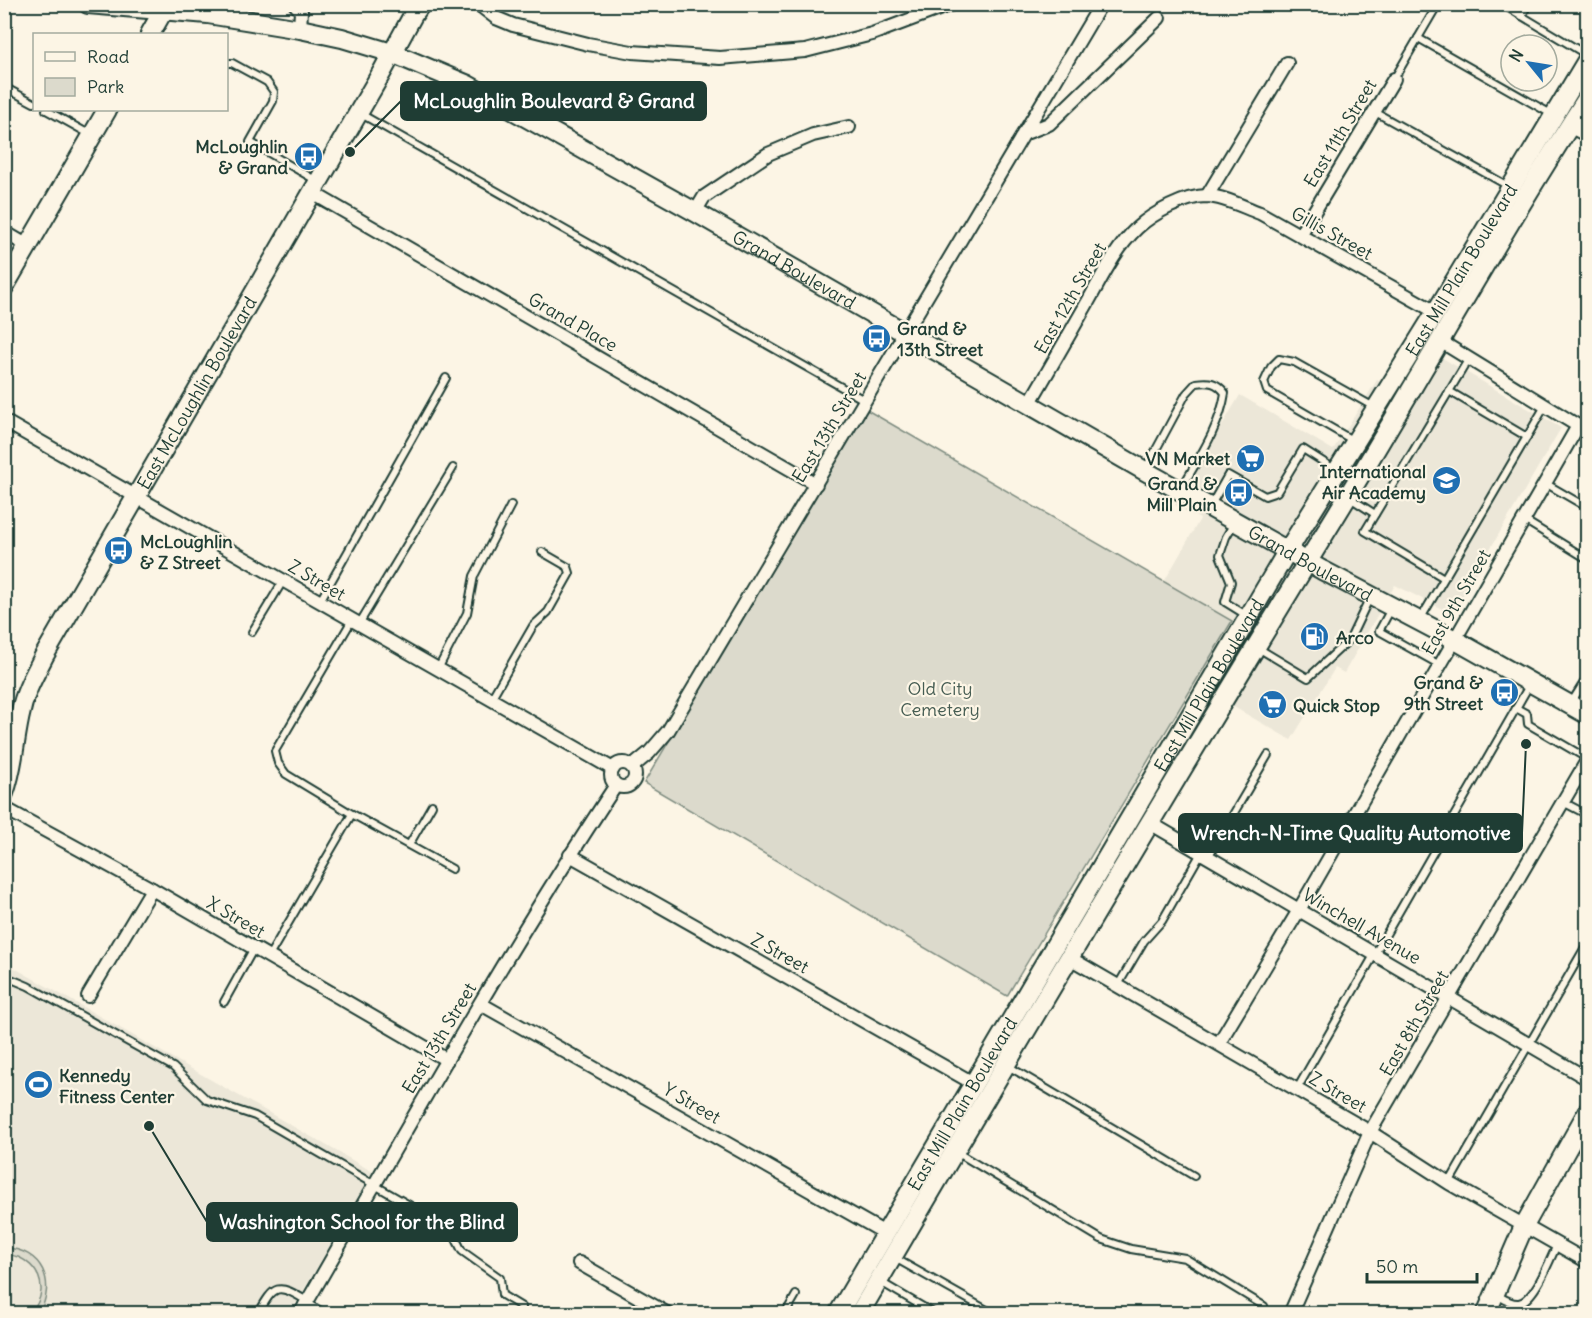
<svg xmlns="http://www.w3.org/2000/svg" width="1592" height="1318" font-family="Delius,sans-serif">
	<rect width="100%" height="100%" fill="#fcf5e5"/>
	<filter id="ink" filterUnits="userSpaceOnUse"><feTurbulence type="fractalNoise" baseFrequency=".0167" numOctaves="2"/><feDisplacementMap in="SourceGraphic" scale="12" xChannelSelector="R" yChannelSelector="G"/><feConvolveMatrix kernelMatrix="1 2 1 2 8 2 1 2 1" color-interpolation-filters="sRGB"/></filter>
	<g filter="url(#ink)">
		<g fill="#ece7d8">
			<polygon points="1439,356 1561,428 1452,614 1395,585 1344,673 1335,668 1291,740 1194,684 1232,621 1164,582 1200,519 1175,505 1240,395 1333,450 1377,380 1412,400"/>
			<polygon points="4,962 373,1172 290,1313 5,1313"/>
		</g>
		<g fill="#dcdacc" stroke="#7e8c80" stroke-width="1.5">
			<polygon points="867,410 1232,621 1007,996 644,783"/>
			<path d="M5 1248C42 1249 57 1283 39 1313H31C36 1307 40 1300 41 1291 42 1271 24 1254 5 1255Z"/>
		</g>
		<g fill="none" stroke-linecap="round" stroke-linejoin="round">
			<defs>
				<g id="lane">
					<polyline points="1502,4 1587,55"/>
					<polyline points="1522,16 1528,4"/>
					<polyline points="1418,38 1553,115"/>
					<polyline points="226,63 232,63 267,82 274,92 273,101 250,142 317,181"/>
					<polyline points="1394,79 1438,4"/>
					<polyline points="4,87 34,103"/>
					<polyline points="46,110 91,135"/>
					<polyline points="1375,112 1510,187"/>
					<polyline points="361,114 866,401"/>
					<polyline points="1449,391 1527,437"/>
					<polyline points="1354,441 1267,391 1264,382 1271,367 1279,359 1294,362 1374,407"/>
					<path d="M1145 470 1186 394 1196 383C1209 381 1217 382 1225 393 1220 427 1198 459 1181 489"/>
					<polyline points="1545,483 1588,508"/>
					<polyline points="1350,498 1375,514"/>
					<polyline points="1211,505 1228,475 1265,496 1277,492 1303,449 1336,470"/>
					<polyline points="1524,520 1584,557"/>
					<polyline points="1234,523 1226,537 1220,555 1231,582 1225,602 1246,615"/>
					<polyline points="1444,578 1365,531 1468,360"/>
					<polyline points="320,601 446,378"/>
					<polyline points="1391,609 1379,631 1440,665"/>
					<polyline points="1421,618 1545,406"/>
					<polyline points="359,624 453,468"/>
					<polyline points="252,632 283,581"/>
					<polyline points="1258,648 1308,678 1350,639 1369,599"/>
					<polyline points="438,669 467,613 474,576 511,505"/>
					<polyline points="491,699 533,626 548,612 570,573 568,567 542,552"/>
					<polyline points="1571,703 1588,676"/>
					<polyline points="1516,708 1527,714 1528,724 1588,759"/>
					<polyline points="1563,802 1588,815"/>
					<polyline points="352,814 452,869"/>
					<polyline points="409,845 432,805"/>
					<polyline points="1208,857 1268,755"/>
					<polyline points="269,956 352,814 286,774 278,763 275,751 352,620"/>
					<polyline points="4,976 28,986 173,1067 207,1100 255,1116 451,1229 462,1251 500,1278 502,1295 522,1307"/>
					<polyline points="1118,985 1144,941 1162,921 1201,853"/>
					<polyline points="224,1002 254,948"/>
					<polyline points="1008,1066 1194,1176"/>
					<polyline points="1297,1089 1530,684"/>
					<polyline points="958,1153 1101,1239 1131,1249 1185,1258 1264,1306"/>
					<polyline points="1449,1183 1588,942"/>
					<polyline points="893,1257 994,1314"/>
					<polyline points="879,1281 935,1314"/>
					<path d="M1497 1295C1504 1299 1511 1304 1519 1303 1535 1300 1550 1259 1557 1245"/>
					<path d="M258 1314C275 1284 277 1283 307 1301"/>
					<polyline points="785,1314 796,1295"/>
				</g>
				<g id="street">
					<polyline points="295,4 301,11 300,29"/>
					<polyline points="478,4 496,18 513,25 588,44 632,52 720,58 805,51 872,34 952,4"/>
					<polyline points="1569,126 1588,136"/>
					<polyline points="1023,134 1049,124 1159,18"/>
					<polyline points="311,192 816,484"/>
					<polyline points="1207,196 1287,63"/>
					<polyline points="695,212 704,197 768,154 813,135 849,127"/>
					<polyline points="4,232 28,246"/>
					<polyline points="1300,235 1394,79"/>
					<polyline points="1440,341 1588,432"/>
					<path d="M1029 404C1049 370 1069 335 1089 300 1103 275 1116 248 1137 228 1153 213 1185 196 1207 196 1225 197 1243 207 1260 213L1436 312"/>
					<polyline points="4,421 613,769"/>
					<circle cx="623" cy="775" r="12"/>
					<polyline points="632,767 649,753 668,731 1101,4"/>
					<polyline points="4,808 152,889 447,1060"/>
					<polyline points="1150,823 1588,1079"/>
					<polyline points="570,855 973,1083"/>
					<polyline points="1068,957 1370,1132 1449,1183 1588,1262"/>
					<polyline points="88,996 152,889"/>
					<polyline points="481,1004 885,1233"/>
					<polyline points="1219,1043 1299,910 1578,426"/>
					<polyline points="579,1263 668,1314"/>
					<polyline points="305,1305 320,1314"/>
					<path d="M300 1314C403 1136 503 956 616 785"/>
					<polyline points="1290,1314 1370,1132 1588,759"/>
				</g>
				<g id="secondary">
					<path id="s1" d="M88 4 208 14 300 29 342 38 392 53 468 85 695 212 1145 471 1322 570 1455 640 1588 715"/>
					<polyline points="150,34 163,11"/>
					<polyline points="4,287 107,110"/>
					<path id="s2" d="M4 793C14 767 14 738 21 711 25 691 35 674 44 656L382 72 413 15 421 4"/>
					<path id="s3" d="M838 1314 1288 550 1436 312 1588 59"/>
					<path d="M859 1314C1020 1039 1183 765 1349 494 1429 362 1504 227 1588 97"/>
					<polyline points="1486,1314 1524,1226 1588,1111"/>
				</g>
			</defs>
			<use href="#lane" stroke="#1f3d34" stroke-width="10"/>
			<use href="#street" stroke="#1f3d34" stroke-width="16"/>
			<use href="#secondary" stroke="#1f3d34" stroke-width="22"/>
			<use href="#lane" stroke="#fcf5e5" stroke-width="6"/>
			<use href="#street" stroke="#fcf5e5" stroke-width="12"/>
			<use href="#secondary" stroke="#fcf5e5" stroke-width="18"/>
		</g>
	</g>
	<defs>
		<symbol id="bus-disc" viewBox="-11 -11 22 22"><circle r="9.5" fill="#1f6fb2" stroke="#fcf5e5"/><path d="M-5-6H5V4H4V6H2V4H-2V6H-4V4H-5ZM-3.5-4V0h7V-4ZM-3.5 1.2v1.5H-2V1.2ZM2 1.2v1.5H3.5V1.2Z" fill="#fff"/></symbol>
		<symbol id="supermarket-disc" viewBox="-11 -11 22 22"><circle r="9.5" fill="#1f6fb2" stroke="#fcf5e5"/><path d="M-6-5.5h2.5l.6 2H6L4.5 2H-2.5L-4.4-4H-6ZM-1.5 3.2a1.3 1.3 0 1 0 .1 0ZM3 3.2a1.3 1.3 0 1 0 .1 0Z" fill="#fff"/></symbol>
		<symbol id="school-disc" viewBox="-11 -11 22 22"><circle r="9.5" fill="#1f6fb2" stroke="#fcf5e5"/><path d="M0-5L7-2L0 1L-7-2ZM-4 1L0 2.5L4 1V4Q0 6-4 4Z" fill="#fff"/></symbol>
		<symbol id="fuel-disc" viewBox="-11 -11 22 22"><circle r="9.5" fill="#1f6fb2" stroke="#fcf5e5"/><path d="M-5.5-6h7V0h2V4h1.3V-2.5L3-4.5l.8-.8L6-3V5H2.5V1h-1V6h-7ZM-4.2-4.7v3.2H.2V-4.7Z" fill="#fff"/></symbol>
		<symbol id="stadium-disc" viewBox="-11 -11 22 22"><circle r="9.5" fill="#1f6fb2" stroke="#fcf5e5"/><path d="M0-5a6.5 5 0 1 0 0 10a6.5 5 0 1 0 0-10ZM-3.5-1.8h7v3.6h-7Z" fill="#fff"/></symbol>
	</defs>
	<g fill-rule="evenodd">
		<use href="#bus-disc" x="292" y="140" width="33" height="33"/>
		<use href="#bus-disc" x="860" y="322" width="33" height="33"/>
		<use href="#supermarket-disc" x="1234" y="442" width="33" height="33"/>
		<use href="#school-disc" x="1430" y="464" width="33" height="33"/>
		<use href="#bus-disc" x="1222" y="476" width="33" height="33"/>
		<use href="#bus-disc" x="102" y="534" width="33" height="33"/>
		<use href="#fuel-disc" x="1298" y="620" width="33" height="33"/>
		<use href="#bus-disc" x="1488" y="676" width="33" height="33"/>
		<use href="#supermarket-disc" x="1256" y="688" width="33" height="33"/>
		<use href="#stadium-disc" x="22" y="1068" width="33" height="33"/>
	</g>
	<g text-anchor="middle" dominant-baseline="central" stroke-width="4.5" stroke-linejoin="round" paint-order="stroke">
		<g font-size="18" fill="#1f3d34" stroke="#fcf5e5">
			<text transform="translate(1340 133) rotate(-59)">East 11th Street</text>
			<text transform="translate(1332 233) rotate(29)">Gillis Street</text>
			<text stroke="none"><textPath href="#s1" startOffset="766">Grand Boulevard</textPath></text>
			<text stroke="none"><textPath href="#s3" startOffset="1216">East Mill Plain Boulevard</textPath></text>
			<text transform="translate(1070 298) rotate(-60)">East 12th Street</text>
			<text transform="translate(573 322) rotate(30)">Grand Place</text>
			<text stroke="none"><textPath href="#s2" startOffset="448">East McLoughlin Boulevard</textPath></text>
			<text transform="translate(829 427) rotate(-59)">East 13th Street</text>
			<text stroke="none"><textPath href="#s1" startOffset="1360">Grand Boulevard</textPath></text>
			<text transform="translate(317 580) rotate(30)">Z Street</text>
			<text transform="translate(1456 602) rotate(-60)">East 9th Street</text>
			<text stroke="none"><textPath href="#s3" startOffset="730">East Mill Plain Boulevard</textPath></text>
			<text transform="translate(236 917) rotate(30)">X Street</text>
			<text transform="translate(1362 926) rotate(30)">Winchell Avenue</text>
			<text transform="translate(780 953) rotate(29)">Z Street</text>
			<text transform="translate(1414 1023) rotate(-60)">East 8th Street</text>
			<text transform="translate(439 1038) rotate(-59)">East 13th Street</text>
			<text transform="translate(1338 1092) rotate(30)">Z Street</text>
			<text stroke="none"><textPath href="#s3" startOffset="244">East Mill Plain Boulevard</textPath></text>
			<text transform="translate(692 1103) rotate(30)">Y Street</text>
		</g>
		<g font-size="18" font-weight="bold" fill="#1f3d34" stroke="#fcf5e5" text-anchor="end">
			<text x="288" y="146">McLoughlin<tspan x="288" dy="21">&amp; Grand</tspan></text>
			<text x="897" y="328" text-anchor="start">Grand &amp;<tspan x="897" dy="21">13th Street</tspan></text>
			<text x="1230" y="458">VN Market</text>
			<text x="1426" y="471">International<tspan x="1426" dy="21">Air Academy</tspan></text>
			<text x="1217" y="483">Grand &amp;<tspan x="1217" dy="21">Mill Plain</tspan></text>
			<text x="140" y="541" text-anchor="start">McLoughlin<tspan x="140" dy="21">&amp; Z Street</tspan></text>
			<text x="1336" y="637" text-anchor="start">Arco</text>
			<text x="1483" y="682">Grand &amp;<tspan x="1483" dy="21">9th Street</tspan></text>
			<text x="1293" y="705" text-anchor="start">Quick Stop</text>
			<text x="59" y="1075" text-anchor="start">Kennedy<tspan x="59" dy="21">Fitness Center</tspan></text>
		</g>
		<g font-size="18" fill="#455c52" stroke="#fcf5e5">
			<text x="940" y="688">Old City<tspan x="940" dy="21">Cemetery</tspan></text>
		</g>
	</g>
	<path fill="none" stroke="#1f3d34" stroke-width="2" d="M350 152L401 101M1526 744L1522 833M149 1126L207 1222"/>
	<g fill="#1f3d34" stroke="#fcf5e5" stroke-width="2">
		<circle cx="350" cy="152" r="6"/>
		<circle cx="1526" cy="744" r="6"/>
		<circle cx="149" cy="1126" r="6"/>
	</g>
	<g fill="#1f3d34" stroke="#1f3d34" stroke-width="2">
		<rect x="401" y="82" width="305" height="38" rx="6"/>
		<rect x="1179" y="814" width="343" height="38" rx="6"/>
		<rect x="207" y="1203" width="310" height="38" rx="6"/>
	</g>
	<g font-size="20" text-anchor="middle" font-weight="bold" fill="#fff">
		<text x="554" y="108">McLoughlin Boulevard &amp; Grand</text>
		<text x="1351" y="840">Wrench-N-Time Quality Automotive</text>
		<text x="362" y="1229">Washington School for the Blind</text>
	</g>
	<rect width="1592" height="1318" fill="none" stroke="#fcf5e5" stroke-width="24"/>
	<rect x="12" y="12" width="1568" height="1294" fill="none" stroke="#1f3d34" stroke-width="2" filter="url(#ink)"/>
	<rect x="33" y="33" width="195" height="78" fill="#fcf5e5" stroke="#a4ab9e" stroke-width="1.5"/>
	<rect x="45" y="52" width="30" height="9" fill="#fcf5e5" stroke="#a4ab9e" stroke-width="1.5"/>
	<text x="87" y="63" font-size="18" fill="#1f3d34">Road</text>
	<rect x="45" y="78" width="30" height="18" fill="#dcdacc" stroke="#a4ab9e" stroke-width="1.5"/>
	<text x="87" y="93" font-size="18" fill="#1f3d34">Park</text>
	<g transform="translate(1529 63) rotate(300)"><circle r="28" fill="#fcf5e5" stroke="#a4ab9e" stroke-width="1.5"/>
	<path d="M0-4.5L10 22L0 15L-10 22Z" fill="#1f6fb2"/>
	<text y="-9" font-size="16" font-weight="bold" text-anchor="middle" fill="#1f3d34">N</text>
	</g>
	<path d="M1367 1273v9h110v-9" fill="none" stroke="#1f3d34" stroke-width="3"/>
	<text x="1376" y="1273" font-size="18" fill="#1f3d34" stroke="#fcf5e5" stroke-width="4.5" paint-order="stroke">50 m</text>
</svg>
